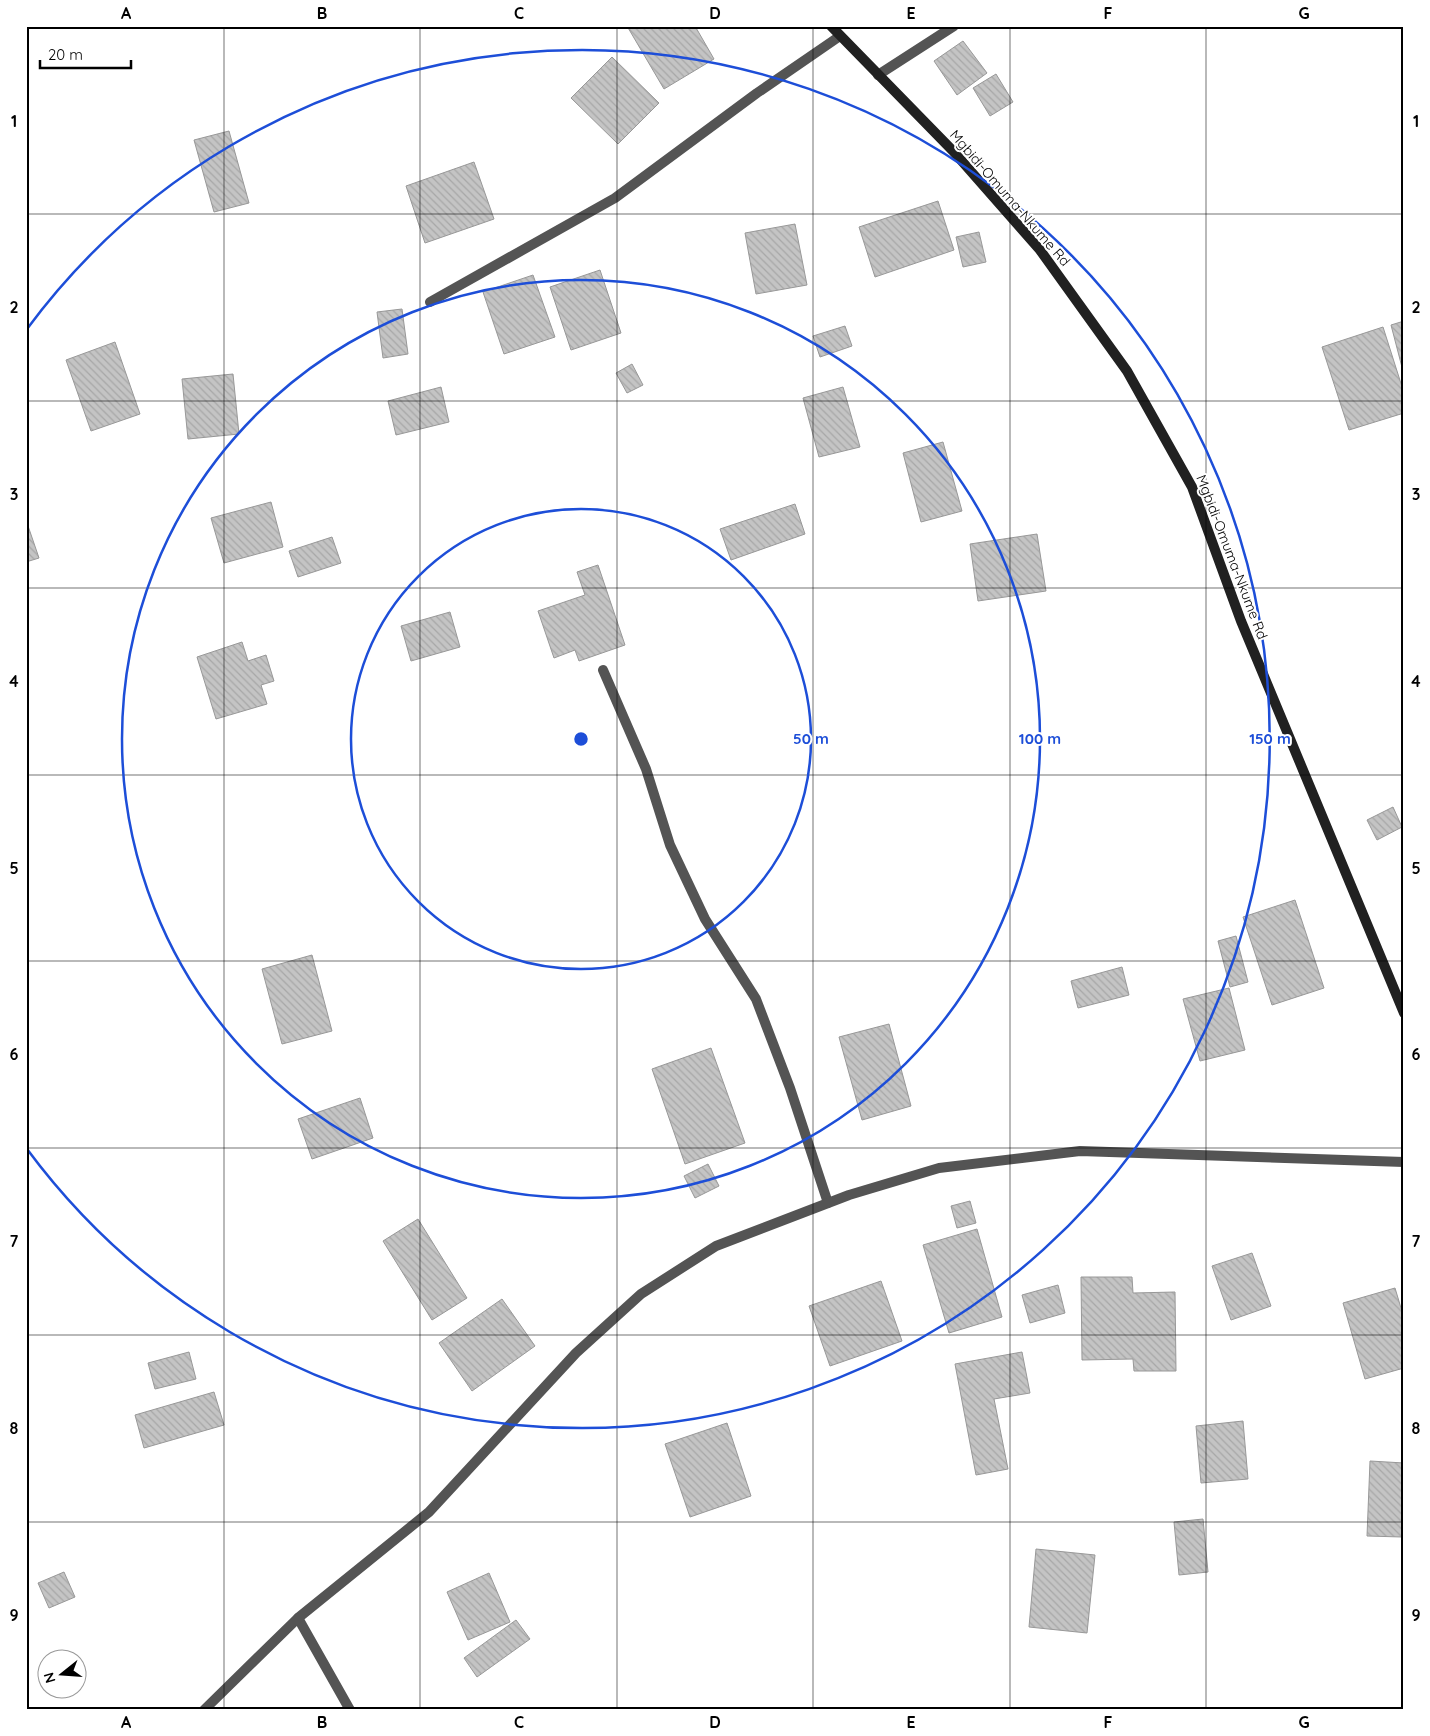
<svg xmlns="http://www.w3.org/2000/svg" width="1430" height="1736" font-family="Quicksand,sans-serif">
	<defs>
		<pattern id="building-back-hatch" width="6" height="6" patternUnits="userSpaceOnUse" patternTransform="scale(1.25)"><rect width="6" height="6" fill="#c4c4c4"/><path d="M-1 5l2 2M0 0l6 6M5-1l2 2" fill="none" stroke="#a7a7a7"/></pattern>
	</defs>
	<rect width="100%" height="100%" fill="#fff"/>
	<g fill="url(#building-back-hatch)" stroke="#989898">
		<polygon points="627,26 665,26 667,28 695,26 714,59 664,89"/>
		<polygon points="963,41 987,73 957,95 934,61"/>
		<polygon points="612,57 659,103 618,144 571,98"/>
		<polygon points="996,74 1013,102 990,116 973,88"/>
		<polygon points="229,131 249,203 214,212 194,140"/>
		<polygon points="474,162 494,219 425,243 406,186"/>
		<polygon points="938,201 954,250 875,277 859,227"/>
		<polygon points="795,224 807,285 756,294 745,233"/>
		<polygon points="979,232 986,262 963,267 956,237"/>
		<polygon points="600,270 621,333 571,350 550,287"/>
		<polygon points="533,275 555,337 504,354 483,292"/>
		<polygon points="402,309 408,354 383,358 377,312"/>
		<polygon points="1404,321 1404,375 1391,325"/>
		<polygon points="845,326 852,346 820,357 813,336"/>
		<polygon points="1383,327 1404,393 1404,413 1349,430 1322,347"/>
		<polygon points="115,342 140,414 91,431 66,360"/>
		<polygon points="632,364 643,385 627,393 616,373"/>
		<polygon points="233,374 239,434 188,439 182,379"/>
		<polygon points="441,387 449,422 396,435 388,401"/>
		<polygon points="843,387 860,447 819,457 803,398"/>
		<polygon points="943,442 962,511 921,522 903,453"/>
		<polygon points="271,502 283,547 224,563 211,518"/>
		<polygon points="795,504 805,534 731,560 720,529"/>
		<polygon points="26,520 39,558 26,562"/>
		<polygon points="1037,534 1046,591 978,601 970,544"/>
		<polygon points="332,537 341,563 298,577 289,551"/>
		<polygon points="598,565 625,645 579,661 575,650 554,658 538,611 585,595 577,572"/>
		<polygon points="450,612 460,647 411,661 401,626"/>
		<polygon points="242,642 248,661 266,655 274,681 261,685 267,704 216,719 197,657"/>
		<polygon points="1393,807 1402,827 1377,840 1367,820"/>
		<polygon points="1295,900 1324,988 1272,1005 1243,917"/>
		<polygon points="1236,936 1248,982 1230,987 1218,941"/>
		<polygon points="312,955 332,1031 282,1044 262,969"/>
		<polygon points="1122,967 1129,995 1078,1008 1071,981"/>
		<polygon points="1229,988 1245,1050 1200,1061 1183,999"/>
		<polygon points="889,1024 911,1106 862,1120 839,1037"/>
		<polygon points="711,1048 745,1143 685,1164 652,1069"/>
		<polygon points="360,1098 373,1138 312,1159 298,1119"/>
		<polygon points="708,1164 719,1186 695,1198 684,1176"/>
		<polygon points="970,1201 976,1223 957,1228 951,1206"/>
		<polygon points="418,1219 467,1298 432,1320 383,1241"/>
		<polygon points="977,1229 1002,1317 949,1333 923,1245"/>
		<polygon points="1252,1253 1271,1306 1231,1320 1212,1266"/>
		<polygon points="1081,1277 1132,1277 1133,1293 1175,1292 1176,1371 1134,1371 1133,1359 1082,1360"/>
		<polygon points="881,1281 902,1341 830,1366 809,1306"/>
		<polygon points="1058,1285 1065,1313 1030,1323 1022,1295"/>
		<polygon points="1395,1288 1404,1318 1404,1368 1365,1379 1343,1303"/>
		<polygon points="502,1299 535,1346 472,1391 439,1343"/>
		<polygon points="189,1352 196,1379 155,1389 148,1363"/>
		<polygon points="1022,1352 1030,1393 994,1399 1008,1469 976,1475 955,1364"/>
		<polygon points="214,1392 224,1425 144,1448 135,1415"/>
		<polygon points="1243,1421 1248,1479 1201,1483 1196,1426"/>
		<polygon points="727,1423 751,1496 690,1517 665,1444"/>
		<polygon points="1370,1461 1404,1463 1402,1537 1367,1536"/>
		<polygon points="1203,1519 1208,1572 1179,1575 1174,1522"/>
		<polygon points="1036,1549 1095,1555 1087,1633 1029,1627"/>
		<polygon points="64,1572 75,1597 49,1608 38,1583"/>
		<polygon points="489,1573 510,1622 468,1640 447,1592"/>
		<polygon points="516,1620 530,1639 477,1677 464,1658"/>
	</g>
	<g fill="none" stroke-linecap="round" stroke-linejoin="round">
		<polyline stroke="#545454" stroke-width="10" points="878,75 954,26"/>
		<g stroke="#545454" stroke-width="10">
			<polyline points="430,302 615,198 757,93 840,36"/>
			<polyline points="603,670 646,769 670,845 705,919 756,999 790,1088 828,1203"/>
			<polyline points="298,1618 350,1710"/>
			<polyline points="204,1710 298,1618 429,1512 576,1353 641,1294 716,1246 849,1195 939,1168 1080,1151 1404,1162"/>
		</g>
		<polyline stroke="#212121" stroke-width="10" points="831,26 953,151 1040,250 1127,371 1192,487 1241,621 1404,1013"/>
	</g>
	<path fill="none" stroke="#000" stroke-width="1" stroke-opacity="0.55" d="M224 26V1710M420 26V1710M617 26V1710M813 26V1710M1010 26V1710M1206 26V1710M26 214H1404M26 401H1404M26 588H1404M26 775H1404M26 961H1404M26 1148H1404M26 1335H1404M26 1522H1404"/>
	<g fill="none" stroke="#1d4ed8" stroke-width="2.5">
		<circle cx="581" cy="739" r="230"/>
		<circle cx="581" cy="739" r="459"/>
		<path d="M27 329A689 689 0 1 1 27 1149"/>
	</g>
	<g text-anchor="middle" dominant-baseline="central" stroke-width="4" stroke-linejoin="round" paint-order="stroke">
		<g font-size="14" fill="#000" stroke="#fff">
			<text transform="translate(1010 198) rotate(49)">Mgbidi-Omuma-Nkume Rd</text>
			<text transform="translate(1232 557) rotate(69)">Mgbidi-Omuma-Nkume Rd</text>
		</g>
	</g>
	<circle cx="581" cy="739" r="8" fill="#1d4ed8" stroke="#fff" stroke-width="2.5"/>
	<g font-size="15" text-anchor="middle" font-weight="bold" fill="#1d4ed8" stroke="#fff" stroke-width="4" stroke-linejoin="round" paint-order="stroke">
		<text x="811" y="744">50 m</text>
		<text x="1040" y="744">100 m</text>
		<text x="1270" y="744">150 m</text>
	</g>
	<rect width="1430" height="1736" fill="none" stroke="#ffffff" stroke-width="55"/>
	<g transform="translate(62 1674) rotate(253)"><circle r="24" fill="#ffffff" stroke="#999999"/>
	<path d="M0-4L9 19L0 12L-9 19Z" fill="#000000"/>
	<text y="-8" font-size="14" font-weight="bold" text-anchor="middle" fill="#000000">N</text>
	</g>
	<path d="M40 60v8h91v-8" fill="none" stroke="#000000" stroke-width="2.5"/>
	<text x="48" y="60" font-size="15" fill="#000000" stroke="#ffffff" stroke-width="4" paint-order="stroke">20 m</text>
	<rect x="28" y="28" width="1374" height="1680" fill="none" stroke="#000" stroke-width="2"/>
	<g font-size="16" text-anchor="middle" font-weight="bold" fill="#000">
		<text x="126" y="19">A</text>
		<text x="322" y="19">B</text>
		<text x="519" y="19">C</text>
		<text x="715" y="19">D</text>
		<text x="911" y="19">E</text>
		<text x="1108" y="19">F</text>
		<text x="1304" y="19">G</text>
		<text x="14" y="127">1</text>
		<text x="1416" y="127">1</text>
		<text x="14" y="313">2</text>
		<text x="1416" y="313">2</text>
		<text x="14" y="500">3</text>
		<text x="1416" y="500">3</text>
		<text x="14" y="687">4</text>
		<text x="1416" y="687">4</text>
		<text x="14" y="874">5</text>
		<text x="1416" y="874">5</text>
		<text x="14" y="1060">6</text>
		<text x="1416" y="1060">6</text>
		<text x="14" y="1247">7</text>
		<text x="1416" y="1247">7</text>
		<text x="14" y="1434">8</text>
		<text x="1416" y="1434">8</text>
		<text x="14" y="1621">9</text>
		<text x="1416" y="1621">9</text>
		<text x="126" y="1728">A</text>
		<text x="322" y="1728">B</text>
		<text x="519" y="1728">C</text>
		<text x="715" y="1728">D</text>
		<text x="911" y="1728">E</text>
		<text x="1108" y="1728">F</text>
		<text x="1304" y="1728">G</text>
	</g>
</svg>
